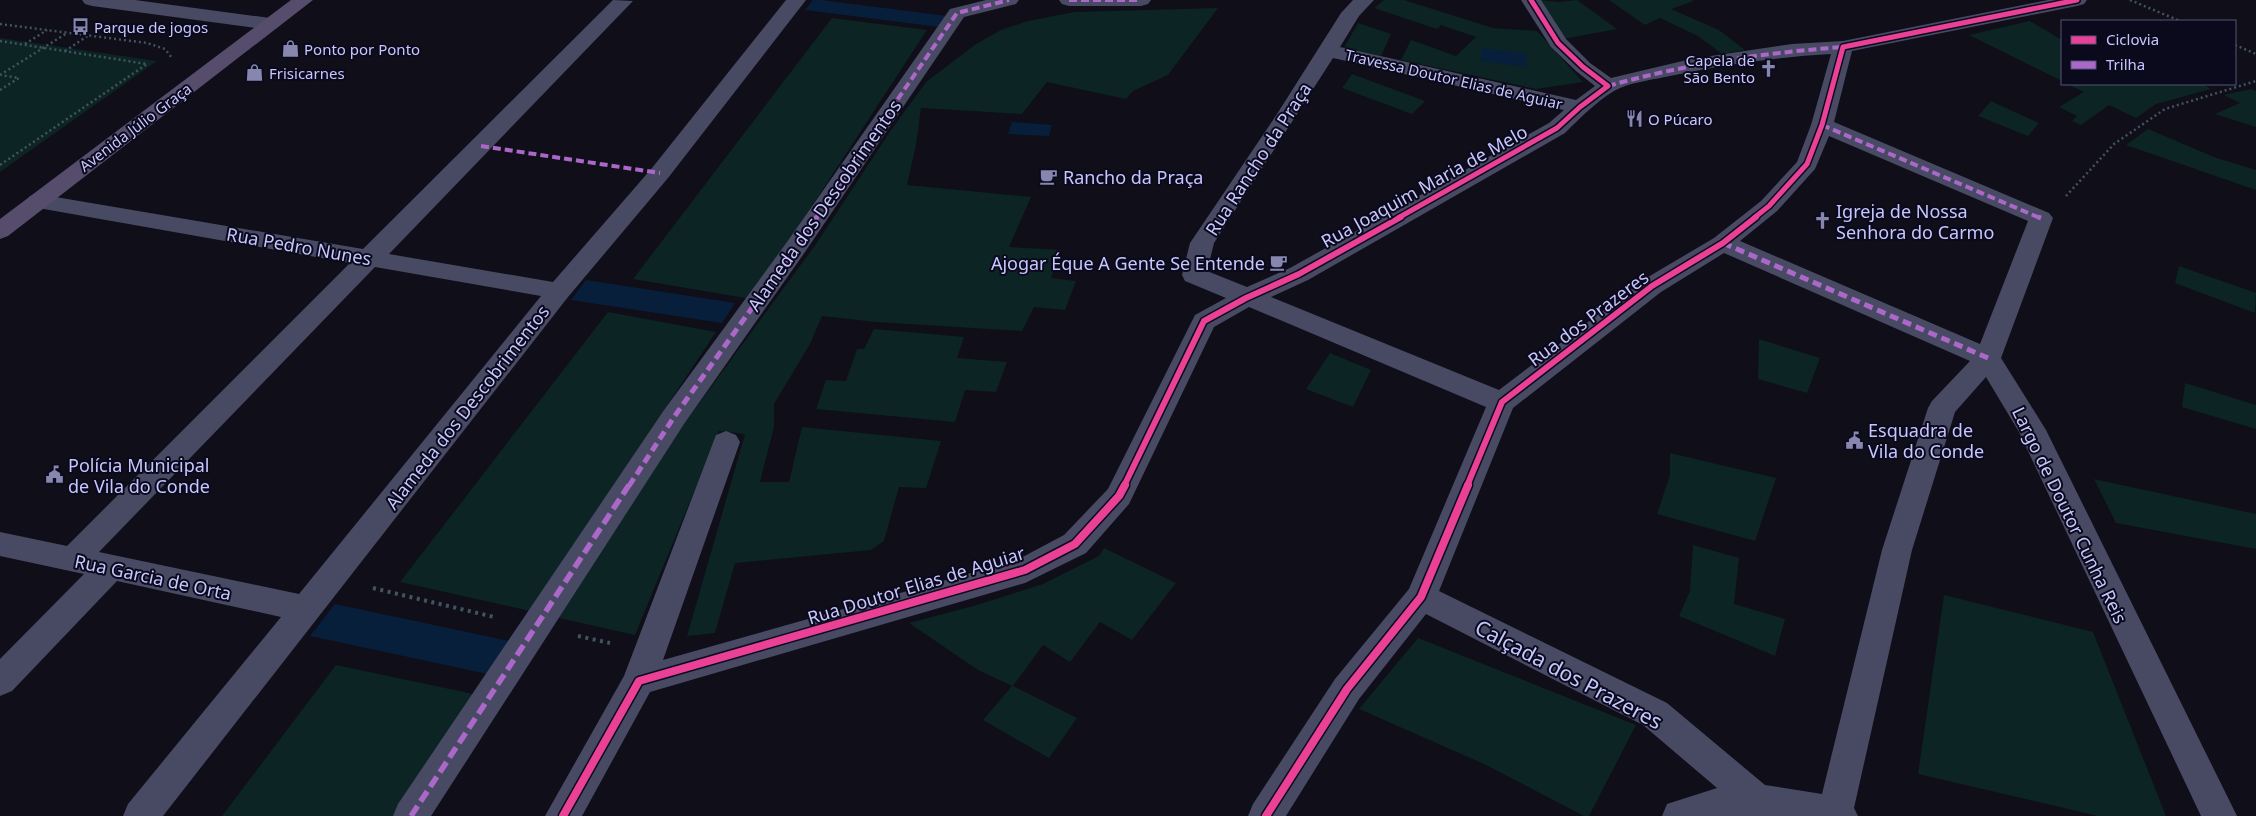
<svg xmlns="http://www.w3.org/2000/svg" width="2256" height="816" font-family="'Noto Sans',sans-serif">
	<rect width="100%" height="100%" fill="#0f0e19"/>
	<g fill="#0c2423">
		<polygon points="1384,0 1404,0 1493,28 1537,31 1583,82 1536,89 1401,60 1411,40 1456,56 1476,37 1441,25 1437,29 1374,8"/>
		<polygon points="1539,0 1559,2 1577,0 1617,29 1563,39"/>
		<polygon points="1609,0 1692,0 1694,1 1671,9 1719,30 1745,50 1722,54 1698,36 1660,18 1645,25"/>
		<polygon points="1218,8 1168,75 1133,91 1126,99 1047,82 1022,114 921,108 916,145 907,185 1031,197 1009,247 1061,250 1051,278 1076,281 1065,310 1034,307 1022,331 876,322 822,316 810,344 774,404 774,427 760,482 789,482 802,427 941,441 926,488 899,487 884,541 871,550 735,563 715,633 687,636 745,434 719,431 635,635 559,618 656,462 816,244 891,130 926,82 976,44 1001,30 1028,21 1075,12"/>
		<polygon points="832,18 927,30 751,299 633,279"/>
		<polygon points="2030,21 2062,40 2062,81 1969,35"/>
		<polygon points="1358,23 1391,34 1381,56 1344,48"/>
		<polygon points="0,38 157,61 0,172"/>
		<polygon points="1352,74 1425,101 1412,114 1342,88"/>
		<polygon points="2067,84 2202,84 2211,89 2156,104 2136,118 2109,105 2081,125 2072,121 2077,116 2059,107 2084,92"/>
		<polygon points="2251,89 2256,91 2256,127 2215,114 2240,103 2224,95"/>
		<polygon points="1991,101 1995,103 2039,123 2028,136 1978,116"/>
		<polygon points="2148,129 2214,157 2256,170 2256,190 2126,145"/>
		<polygon points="2179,266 2256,293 2255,313 2175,283"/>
		<polygon points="608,312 716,332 530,611 400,582"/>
		<polygon points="874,329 964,337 957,358 1007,362 996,392 965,390 955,422 816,409 826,380 846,381 857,349 864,349"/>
		<polygon points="1759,339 1820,358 1807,393 1758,379"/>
		<polygon points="1330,353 1371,370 1353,407 1306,389"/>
		<polygon points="2185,383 2256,405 2256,429 2182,407"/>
		<polygon points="1670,453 1776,478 1755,541 1657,514 1670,475"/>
		<polygon points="2094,479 2256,514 2256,549 2116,523"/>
		<polygon points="1693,545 1739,558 1734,604 1785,619 1775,656 1679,616 1690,591"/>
		<polygon points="1104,548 1176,583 1132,640 1100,622 1070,662 1043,645 1013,686 1077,718 1049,758 983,720 1012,686 978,670 909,623 977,605 1043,584 1099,556"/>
		<polygon points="1944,595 2093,632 2166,816 2098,816 1918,774"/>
		<polygon points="1418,638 1636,725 1589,816 1584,816 1484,764 1359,709"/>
		<polygon points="336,665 478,695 397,816 222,816"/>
	</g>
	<g fill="#081f3c">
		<polygon points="813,0 821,0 947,16 940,27 805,10"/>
		<polygon points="1482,48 1527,54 1527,67 1480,61"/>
		<polygon points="1012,122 1052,125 1049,136 1008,134"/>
		<polygon points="586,280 735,303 722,323 571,300"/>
		<polygon points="335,604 509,641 488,674 310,636"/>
	</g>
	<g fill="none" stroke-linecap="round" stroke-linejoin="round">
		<g stroke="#415460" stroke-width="2.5" stroke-dasharray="2 3" stroke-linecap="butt">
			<polyline points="2130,0 2180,21"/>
			<polyline points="0,24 147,43 165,49 172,58"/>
			<polyline points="0,41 147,64 0,165"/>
			<polyline points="25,44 47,30"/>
			<polyline points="2235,45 2256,54"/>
			<polyline points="65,51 89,35"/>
			<polyline points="0,75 67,33"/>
			<polyline points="0,90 19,78 1,75"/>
			<polyline points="2066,196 2114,144 2165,109 2256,81"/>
		</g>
		<g stroke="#415460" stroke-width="4" stroke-dasharray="3 4.5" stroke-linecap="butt">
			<polyline points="373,588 494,617"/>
			<polyline points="578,636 610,643"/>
		</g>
		<g fill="#484a63" fill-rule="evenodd">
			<polygon points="82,0 135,0 270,18 277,20 280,24 277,28 270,30 92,6 85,4"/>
			<path d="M613 0 633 1 389 254 553 282 652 168 786 0H806L668 178 568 297 163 816H123L128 804 281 617 117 581 12 691 0 696V659L84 574 0 556V532L67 546 350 263 38 208 30 206 26 201 30 196 38 194 363 249ZM375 267 541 296 299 594 99 552Z"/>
			<polygon points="986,0 1019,0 1016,4 964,17 805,252 684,424 431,816 393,816 398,804 664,410 787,242 950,9"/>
			<polygon points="1059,0 1151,0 1148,4 1141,6 1069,6 1062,4"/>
			<path d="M1353 0H1374L1359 16 1340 47 1576 100 1595 86 1576 71 1551 47 1521 0H1541L1566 39 1590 63 1611 78 1691 59 1792 44 1843 41 2048 0H2087L2084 4 2077 6 1852 51 1834 122 2049 213 2053 218 2001 358 2046 430 2237 816H2201L2019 432 1986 377 1955 412 1912 550 1854 808 1858 816H1662L1667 804 1717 788 1643 725 1426 614 1359 699 1286 816H1248L1253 804 1335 679 1409 589 1486 407 1249 307 1214 327 1129 504 1086 553 1025 583 650 692 582 816H545L624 676 716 435 726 431 736 435 740 442 663 660 1017 560 1064 535 1108 489 1195 315 1226 298 1185 281 1182 275 1190 243 1277 114 1341 13ZM1831 54 1811 125 1797 162 1761 201 1714 238 1643 280 1499 390 1271 297 1308 280 1565 133C1580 118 1596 102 1614 91 1628 83 1650 80 1665 77 1720 65 1776 57 1831 54ZM1333 58 1564 110 1549 123 1290 268 1247 287 1207 271 1214 243ZM1829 136 2028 221 1980 344 1740 241 1777 211 1815 169ZM1724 253 1970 361 1932 401 1928 408 1882 550 1822 794 1765 785 1667 703 1439 591 1513 408 1661 292Z"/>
		</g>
		<polygon fill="#564d6d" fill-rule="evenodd" points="291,0 313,0 8,236 0,239 0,219"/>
		<g stroke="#ac68c9" stroke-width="4" stroke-dasharray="8 4" stroke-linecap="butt">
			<polyline points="1069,0 1141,0"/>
			<path d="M1608 86C1685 64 1763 53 1843 47"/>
			<polyline points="1822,125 2040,218"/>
			<polyline points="481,146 660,173"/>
			<polyline points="816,218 957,13 1009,0"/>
		</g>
		<g stroke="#ac68c9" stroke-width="5" stroke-dasharray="9 5" stroke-linecap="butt">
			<polyline points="2038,217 2041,218"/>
			<polyline points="1723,243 1988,358"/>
			<polyline points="629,486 674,417 817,217"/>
		</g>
		<polyline stroke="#ac68c9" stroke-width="5.5" stroke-dasharray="12 5.5" stroke-linecap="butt" points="411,816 629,485"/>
		<defs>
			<g id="cycleway-far2">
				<polyline points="1398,218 1557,128 1580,107 1608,86 1583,67 1558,43 1531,0"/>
				<polyline points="1754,218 1769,206 1807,164 1822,125 1843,47 2077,0"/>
			</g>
			<g id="cycleway-far1">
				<polyline points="1124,486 1204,321 1246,298 1299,274 1401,217"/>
				<polyline points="1467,486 1502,402 1652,286 1723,243 1756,217"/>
			</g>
			<g id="cycleway">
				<polyline points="563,816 639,681 1025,570 1075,544 1119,496 1125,485"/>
				<polyline points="1266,816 1347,689 1421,597 1468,485"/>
			</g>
		</defs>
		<use href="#cycleway-far2" stroke="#0b0a1d" stroke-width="8"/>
		<use href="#cycleway-far1" stroke="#0b0a1d" stroke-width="9"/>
		<use href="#cycleway" stroke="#0b0a1d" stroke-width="11"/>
		<use href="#cycleway-far2" stroke="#ea4096" stroke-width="5"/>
		<use href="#cycleway-far1" stroke="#ea4096" stroke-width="6"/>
		<use href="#cycleway" stroke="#ea4096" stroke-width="8"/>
	</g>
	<defs>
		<symbol id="bus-bare" viewBox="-9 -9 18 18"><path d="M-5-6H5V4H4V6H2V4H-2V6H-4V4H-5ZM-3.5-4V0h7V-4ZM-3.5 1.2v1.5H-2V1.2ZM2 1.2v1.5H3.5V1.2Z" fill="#8786ae" stroke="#0b0a1d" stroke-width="2.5" paint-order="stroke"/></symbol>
		<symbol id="shop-bare" viewBox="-9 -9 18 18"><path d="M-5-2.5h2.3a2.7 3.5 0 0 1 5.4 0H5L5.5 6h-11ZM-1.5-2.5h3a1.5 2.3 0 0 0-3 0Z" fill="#8786ae" stroke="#0b0a1d" stroke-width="2.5" paint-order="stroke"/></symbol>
		<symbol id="church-bare" viewBox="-9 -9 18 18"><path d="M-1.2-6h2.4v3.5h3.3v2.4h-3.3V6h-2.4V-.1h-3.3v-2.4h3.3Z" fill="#8786ae" stroke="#0b0a1d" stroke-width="2.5" paint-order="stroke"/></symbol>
		<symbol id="restaurant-bare" viewBox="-9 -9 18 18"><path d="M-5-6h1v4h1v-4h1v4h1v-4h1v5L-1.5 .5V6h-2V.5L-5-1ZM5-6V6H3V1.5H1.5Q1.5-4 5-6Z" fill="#8786ae" stroke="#0b0a1d" stroke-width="2.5" paint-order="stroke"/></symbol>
		<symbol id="cafe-bare" viewBox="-9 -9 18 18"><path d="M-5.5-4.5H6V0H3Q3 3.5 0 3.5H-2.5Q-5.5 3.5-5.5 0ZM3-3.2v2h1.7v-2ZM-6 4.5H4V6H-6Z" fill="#8786ae" stroke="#0b0a1d" stroke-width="2.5" paint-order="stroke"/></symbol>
		<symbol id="civic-bare" viewBox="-9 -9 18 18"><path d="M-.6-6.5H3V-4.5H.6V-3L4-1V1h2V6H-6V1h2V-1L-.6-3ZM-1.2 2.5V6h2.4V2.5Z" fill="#8786ae" stroke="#0b0a1d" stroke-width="2.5" paint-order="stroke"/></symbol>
	</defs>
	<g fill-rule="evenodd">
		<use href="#bus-bare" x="68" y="14" width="25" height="25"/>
		<use href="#shop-bare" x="278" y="36" width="25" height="25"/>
		<use href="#church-bare" x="1756" y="56" width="25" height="25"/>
		<use href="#shop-bare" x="242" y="60" width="25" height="25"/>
		<use href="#restaurant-bare" x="1622" y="106" width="25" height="25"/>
		<use href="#cafe-bare" x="1036" y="164" width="25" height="25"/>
		<use href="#church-bare" x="1810" y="208" width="25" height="25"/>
		<use href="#cafe-bare" x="1266" y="250" width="25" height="25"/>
		<use href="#civic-bare" x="1842" y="428" width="25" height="25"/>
		<use href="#civic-bare" x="42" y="462" width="25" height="25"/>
	</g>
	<g text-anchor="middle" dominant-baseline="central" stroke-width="4" stroke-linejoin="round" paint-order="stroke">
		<g font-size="15" fill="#c7c6ff" stroke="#0b0a1d" text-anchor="start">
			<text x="94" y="27">Parque de jogos</text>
			<text x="304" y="49">Ponto por Ponto</text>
			<text x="1755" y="60" text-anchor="end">Capela de<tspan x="1755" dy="17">São Bento</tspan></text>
			<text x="269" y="73">Frisicarnes</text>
			<text x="1648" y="119">O Púcaro</text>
		</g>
		<g font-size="15" fill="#c7c6ff" stroke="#0b0a1d">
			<text transform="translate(1454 79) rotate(13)">Travessa Doutor Elias de Aguiar</text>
			<text transform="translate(135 127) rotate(-37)">Avenida Júlio Graça</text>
		</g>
		<g font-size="18" fill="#c7c6ff" stroke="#0b0a1d">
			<text transform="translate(1258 159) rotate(-57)">Rua Rancho da Praça</text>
			<text transform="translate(1424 186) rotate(-29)">Rua Joaquim Maria de Melo</text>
			<text transform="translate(824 205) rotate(-55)">Alameda dos Descobrimentos</text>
			<text transform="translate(299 246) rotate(10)">Rua Pedro Nunes</text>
			<text transform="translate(1588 318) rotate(-37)">Rua dos Prazeres</text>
			<text transform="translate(467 407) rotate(-52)">Alameda dos Descobrimentos</text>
			<text transform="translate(2070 515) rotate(64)">Largo de Doutor Cunha Reis</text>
			<text transform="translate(153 577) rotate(12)">Rua Garcia de Orta</text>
			<text transform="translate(916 585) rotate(-17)">Rua Doutor Elias de Aguiar</text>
		</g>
		<g font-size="18" fill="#c7c6ff" stroke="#0b0a1d" text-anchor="start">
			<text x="1063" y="177">Rancho da Praça</text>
			<text x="1836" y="211">Igreja de Nossa<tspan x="1836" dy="21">Senhora do Carmo</tspan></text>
			<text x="1265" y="263" text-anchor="end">Ajogar Éque A Gente Se Entende</text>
			<text x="1868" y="430">Esquadra de<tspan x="1868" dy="21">Vila do Conde</tspan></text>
			<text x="68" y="465">Polícia Municipal<tspan x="68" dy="21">de Vila do Conde</tspan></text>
		</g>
		<g font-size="21" fill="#c7c6ff" stroke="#0b0a1d">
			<text transform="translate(1569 674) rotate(28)">Calçada dos Prazeres</text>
		</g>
	</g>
	<rect x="2061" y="20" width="175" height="65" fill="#0b0a1d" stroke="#565577"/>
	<rect x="2071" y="36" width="25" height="8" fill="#ea4096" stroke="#565577"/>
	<text x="2106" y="45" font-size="15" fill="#c7c6ff">Ciclovia</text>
	<rect x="2071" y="61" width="25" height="8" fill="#ac68c9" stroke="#565577"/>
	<text x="2106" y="70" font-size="15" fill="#c7c6ff">Trilha</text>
</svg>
